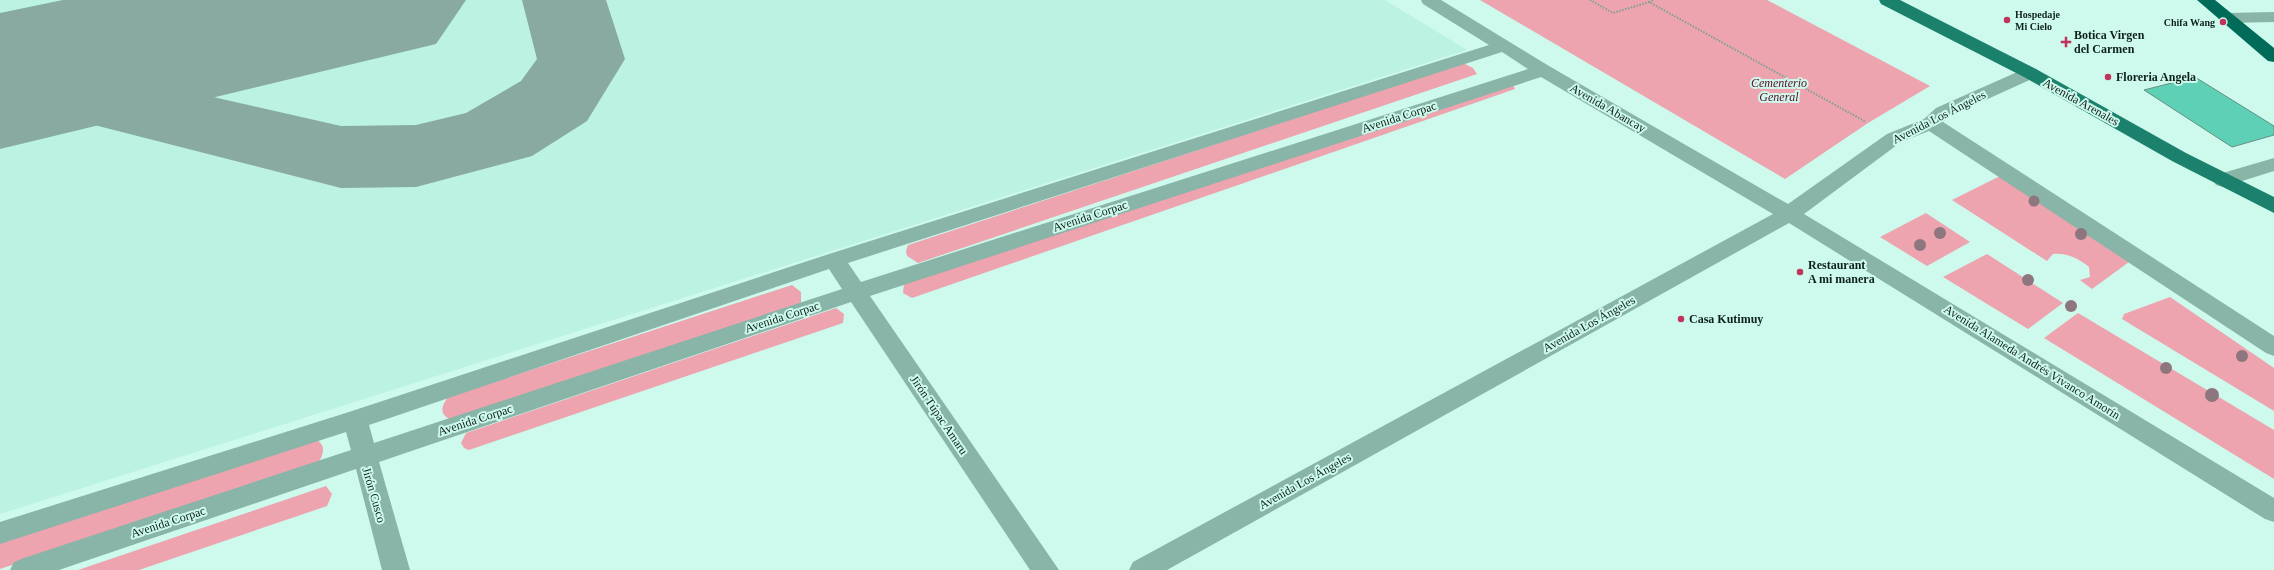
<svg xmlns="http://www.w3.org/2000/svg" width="2274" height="570" font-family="Georgia,serif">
	<rect width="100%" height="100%" fill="#cdfaed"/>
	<polygon fill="#bbf2e2" points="0,0 1385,0 1467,50 0,514"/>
	<g fill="#eda4af">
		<polygon points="1480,0 1767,0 1930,86 1868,123 1785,179"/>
		<polygon points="1463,63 1473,68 1477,74 918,263 907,256 906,251 908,245"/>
		<polygon points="1512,83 1515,89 912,298 903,293 904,284"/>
		<path d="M2000 176 2129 262 2092 289 2080 280 2090 277 2089 267C2078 258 2067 253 2053 254L2047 261 1952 200Z"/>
		<polygon points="1926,213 1970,242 1927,266 1880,237"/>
		<polygon points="1987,254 2063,303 2028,329 1943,277"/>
		<path d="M792 285 801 292V304L451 420C439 414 441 407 448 397Z"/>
		<polygon points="2170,297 2274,368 2274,411 2122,319 2124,314"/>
		<polygon points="836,308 844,314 843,323 469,450 464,448 461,443 466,433"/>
		<polygon points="2078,313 2274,430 2274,479 2044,338"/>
		<path d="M317 440C326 446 324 454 318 463L0 569V543Z"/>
		<polygon points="326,486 332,494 327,506 139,570 78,570"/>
	</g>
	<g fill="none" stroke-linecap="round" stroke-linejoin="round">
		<polygon fill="#88aaa0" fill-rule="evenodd" points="522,0 606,0 625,59 587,121 532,156 416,187 341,188 63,117 0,114 0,60 64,63 341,126 416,125 466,113 521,81 537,59"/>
		<polygon fill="#88aaa0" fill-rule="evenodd" points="63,0 466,0 436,44 0,149 0,13"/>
	</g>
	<polygon fill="#5ed0b5" stroke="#658f83" points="2195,77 2274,126 2274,135 2232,147 2144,90"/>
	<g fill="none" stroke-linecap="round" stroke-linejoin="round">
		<g stroke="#7fa096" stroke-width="2" stroke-dasharray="1.5 1.5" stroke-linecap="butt">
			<polyline points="1590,0 1613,13 1649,2 1866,122"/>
			<polyline points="1649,2 1653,0"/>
		</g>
		<g fill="#89b4a8" fill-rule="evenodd">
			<path d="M1421 0H1441L1549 66 1788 204 1887 134 1924 119 1936 108 2024 69 2030 68 2036 69 2039 73 2036 77 1950 116 1943 122 2274 336V356L2266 353 1929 131 1901 142 1804 214 2274 498V522L2265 519 1789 223 1167 570H1129L1133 562 1773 214 1541 77 870 296 1059 570H1030L851 302 379 462 410 570H382L356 469 59 570H10L14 562 24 558 351 450 346 432 0 544V522L352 411 826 255 1489 45 1423 4ZM1502 52 1528 69 861 282 848 263ZM829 269 842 289 374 443 369 425Z"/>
			<polygon points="2274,12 2274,22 2227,23 2221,22 2218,18 2221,14 2227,13"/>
			<polygon points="2274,158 2274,171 2223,187 2216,185 2213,180 2216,175"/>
		</g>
		<polygon fill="#1b816d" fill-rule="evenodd" points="1879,0 1900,0 2036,69 2186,153 2274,197 2274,213 2172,161 2024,77 1881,4"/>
		<polygon fill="#006b59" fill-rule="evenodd" points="2197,0 2215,0 2274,48 2274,62 2268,61"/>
	</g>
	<g fill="#8e767e">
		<circle cx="2034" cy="201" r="5.5"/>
		<circle cx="1940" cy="233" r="6"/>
		<circle cx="2081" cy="234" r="6"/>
		<circle cx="1920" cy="245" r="6"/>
		<circle cx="2028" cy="280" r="6"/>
		<circle cx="2071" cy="306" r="6"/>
		<circle cx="2242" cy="356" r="6"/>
		<circle cx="2166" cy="368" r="6"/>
		<circle cx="2212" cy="395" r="7"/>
	</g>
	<g fill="#c2335b" stroke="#cdfaed" stroke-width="1.5">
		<circle cx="2007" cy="20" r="4"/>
		<circle cx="2223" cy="22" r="4"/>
		<path d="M2064 36h4v4h4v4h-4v4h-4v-4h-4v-4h4z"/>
		<circle cx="2108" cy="77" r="4"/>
		<circle cx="1800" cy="272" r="4"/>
		<circle cx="1681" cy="319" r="4"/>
	</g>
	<g text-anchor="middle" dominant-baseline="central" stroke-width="4" stroke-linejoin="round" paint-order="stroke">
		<g font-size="10" font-weight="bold" fill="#0f201b" stroke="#cdfaed" text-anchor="start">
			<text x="2015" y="14">Hospedaje<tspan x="2015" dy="12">Mi Cielo</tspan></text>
			<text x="2215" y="22" text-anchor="end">Chifa Wang</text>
		</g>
		<g font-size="12" font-weight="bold" fill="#0f201b" stroke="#cdfaed" text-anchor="start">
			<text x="2074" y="35">Botica Virgen<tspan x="2074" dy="14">del Carmen</tspan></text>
			<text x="2116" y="77">Floreria Angela</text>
			<text x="1808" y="265">Restaurant<tspan x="1808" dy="14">A mi manera</tspan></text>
			<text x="1689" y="319">Casa Kutimuy</text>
		</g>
		<g font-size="12" font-style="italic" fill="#5b0a24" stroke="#cdfaed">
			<text x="1779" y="83">Cementerio<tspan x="1779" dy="14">General</tspan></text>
		</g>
		<g font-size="12" fill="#0f201b" stroke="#cdfaed">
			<text transform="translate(2081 102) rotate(29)">Avenida Arenales</text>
			<text transform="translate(1608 108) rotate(30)">Avenida Abancay</text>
			<text transform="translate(1399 117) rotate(-18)">Avenida Corpac</text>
			<text transform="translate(1939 117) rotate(-27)">Avenida Los Ángeles</text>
			<text transform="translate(1090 216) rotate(-18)">Avenida Corpac</text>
			<text transform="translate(782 317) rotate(-18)">Avenida Corpac</text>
			<text transform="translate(1589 324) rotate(-29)">Avenida Los Ángeles</text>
			<text transform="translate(2032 362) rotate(32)">Avenida Alameda Andrés Vivanco Amorín</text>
			<text transform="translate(939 415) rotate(56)">Jirón Túpac Amaru</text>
			<text transform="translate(475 420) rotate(-18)">Avenida Corpac</text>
			<text transform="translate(1305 481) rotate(-29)">Avenida Los Ángeles</text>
			<text transform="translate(374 495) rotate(74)">Jirón Cusco</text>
			<text transform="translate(168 522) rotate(-18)">Avenida Corpac</text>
		</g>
	</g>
</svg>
